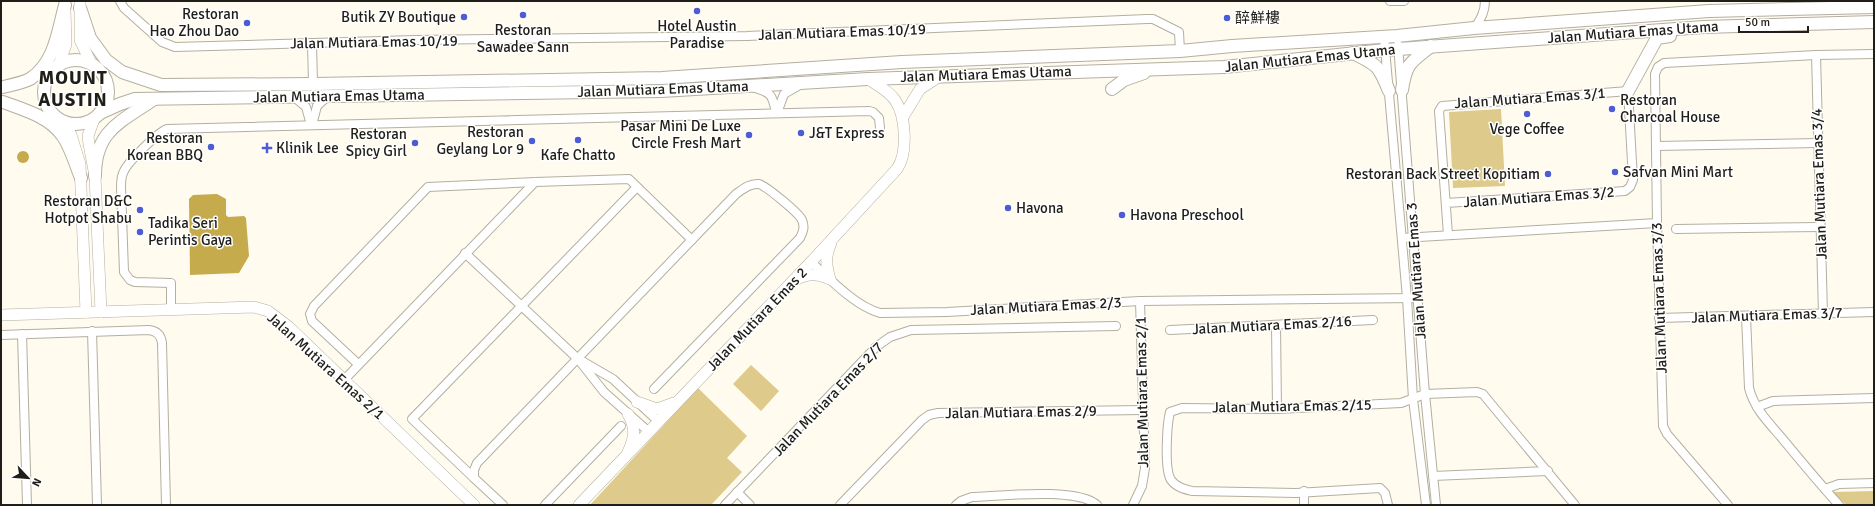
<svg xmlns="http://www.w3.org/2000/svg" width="1875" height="506" font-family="Signika,'Noto Sans SC',sans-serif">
	<rect width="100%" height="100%" fill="#fffbee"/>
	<g fill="#deca8a">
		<polygon points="1501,109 1505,186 1453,188 1449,112"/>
		<polygon points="751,365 779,391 761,411 733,384"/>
		<polygon points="698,388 747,436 727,458 742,472 711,505 590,505"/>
		<polygon points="1874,491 1874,505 1846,505 1833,492"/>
	</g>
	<g fill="#c6ab4d">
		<circle cx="23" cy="157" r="6"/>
		<polygon points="217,194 226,199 226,215 228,217 244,216 246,218 249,256 239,273 190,275 189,199 193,195"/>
	</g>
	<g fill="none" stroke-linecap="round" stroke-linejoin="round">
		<defs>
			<g id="street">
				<polyline points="120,1 124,8 162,42 175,47 415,40 747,36 1147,19 1153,19 1179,32 1180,51"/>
				<polyline points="1390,1 1404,1"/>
				<path d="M1474 28C1481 20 1485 12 1485 1"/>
				<polyline points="1384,37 1407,298 1413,399 1426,505"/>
				<polyline points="312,43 313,84"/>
				<polyline points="1398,45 1425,394 1436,505"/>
				<polyline points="1816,55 1823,314"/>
				<path d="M755 88C772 93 772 95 776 112"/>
				<polyline points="294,97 306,107 311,125"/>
				<polyline points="777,113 784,94 798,86"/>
				<polyline points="312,125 317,106 328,96"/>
				<polyline points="1656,146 1818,143"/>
				<polyline points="1446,203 1625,191 1630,187 1633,180 1628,91 1442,106 1439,111 1448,235"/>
				<polyline points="1676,229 1820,227"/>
				<polyline points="1402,238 1657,223"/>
				<polyline points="465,253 578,359 604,392 649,432"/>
				<path d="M811 262C830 279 855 306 880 313L947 312 1140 301 1418 298"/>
				<path d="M171 309V283L135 282 130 280 124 272 121 187C121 181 121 176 124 171 128 162 158 132 167 129L869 111 873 112 879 118 880 128"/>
				<path d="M1746 316 1749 388C1754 408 1768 422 1781 437 1800 460 1819 483 1839 505"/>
				<polyline points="1659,318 1874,312"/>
				<polyline points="1276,325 1277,409"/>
				<polyline points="1170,330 1373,320"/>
				<polyline points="92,331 97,505"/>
				<polyline points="22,334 27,505"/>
				<path d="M1 335 149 330C157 331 161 335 162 343L166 505"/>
				<polyline points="582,361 613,379 659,422"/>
				<polyline points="358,364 312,321 310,314 314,306 428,187 535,182 629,179 692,240"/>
				<polyline points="344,380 535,182"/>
				<polyline points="1757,407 1773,401 1874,398"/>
				<polyline points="1433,476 1548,471"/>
				<polyline points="474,478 412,419 637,187"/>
				<polyline points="1825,489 1839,484 1874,483"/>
				<polyline points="1304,491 1304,505"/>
				<polyline points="737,492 750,505"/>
				<path d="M503 505 474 478V470L477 463 736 194C743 189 750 183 759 184 766 186 799 213 802 220 805 227 803 232 800 238L654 389"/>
				<polyline points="545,505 621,426"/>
				<polyline points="725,505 876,347 890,337 911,330 1116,326"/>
				<polyline points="840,505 922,420 929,415 938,413 1143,410"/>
				<path d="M956 505 961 501 972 497C1000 496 1077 487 1097 505"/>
				<polyline points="1133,505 1142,486 1145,468 1140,301"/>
				<path d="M1388 505 1385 493 1380 488 1296 493 1192 491C1184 489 1176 487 1171 480 1164 469 1167 424 1170 412L1182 408 1277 409 1401 403 1425 394 1477 392 1483 394 1487 399 1575 505"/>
				<polyline points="1728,505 1667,434 1663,426 1657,223 1655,74 1658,67 1664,63 1816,55 1874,54"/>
			</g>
			<g id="secondary">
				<polyline points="80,1 80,40 91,63"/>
				<polyline points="59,65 66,44 65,11"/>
				<polyline points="903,117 920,89 940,76"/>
				<polyline points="94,119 88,136 89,144 95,176 101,312"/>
				<polyline points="65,122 71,135 80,164 86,312"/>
				<path d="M797 279C810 273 817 274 830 279"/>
				<path d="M830 279C826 266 825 256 831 243"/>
				<polyline points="1,315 254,307 268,311 289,327 474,505"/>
				<polyline points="637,402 657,409 674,403"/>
				<path d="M628 452C635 438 636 427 628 414"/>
				<path d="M579 505 811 262 897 169C908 153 906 116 895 100 888 90 877 85 868 79"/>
			</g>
			<g id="primary">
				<polyline points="80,8 90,38 106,60 122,72 161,85 313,84 662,78 902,62 1180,51 1232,46 1397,36 1474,28 1709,11 1874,7"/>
				<path d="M1353 53C1378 65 1379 66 1389 91"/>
				<circle cx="76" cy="92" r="32"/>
				<path d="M3 87C12 85 22 83 30 79 55 63 58 31 65 5"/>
				<polyline points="1112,89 1124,80 1144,73"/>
				<path d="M1402 90C1406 63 1410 63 1431 46"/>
				<polyline points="1628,91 1657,38 1670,36"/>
				<path d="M3 102C24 110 48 116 62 135 70 145 76 166 81 178"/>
				<polyline points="100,113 120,104 135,99 661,91 868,79 1224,67 1385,50 1704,27 1874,22"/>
				<path d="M95 176C95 130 121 122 154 99"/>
			</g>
		</defs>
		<use href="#street" stroke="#b3afa0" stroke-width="10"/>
		<use href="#secondary" stroke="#b3afa0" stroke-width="12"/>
		<use href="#primary" stroke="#b3afa0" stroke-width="14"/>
		<use href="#street" stroke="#fff" stroke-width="8"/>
		<use href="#secondary" stroke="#fff" stroke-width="11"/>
		<use href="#primary" stroke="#fff" stroke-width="12"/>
	</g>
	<g fill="#4d5cd1" stroke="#fff" stroke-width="1.5">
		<circle cx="697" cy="11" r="4"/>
		<circle cx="523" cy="15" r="4"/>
		<circle cx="464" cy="17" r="4"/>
		<circle cx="1227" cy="18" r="4"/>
		<circle cx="247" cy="23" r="4"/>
		<circle cx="1612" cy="109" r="4"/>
		<circle cx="1527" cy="114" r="4"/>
		<circle cx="801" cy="133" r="4"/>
		<circle cx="749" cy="135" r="4"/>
		<circle cx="578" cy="140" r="4"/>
		<circle cx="532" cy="141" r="4"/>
		<circle cx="415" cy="143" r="4"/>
		<circle cx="211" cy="147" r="4"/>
		<path d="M265 142h4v4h4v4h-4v4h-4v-4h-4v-4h4z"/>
		<circle cx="1615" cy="172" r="4"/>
		<circle cx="1548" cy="174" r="4"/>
		<circle cx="1008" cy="208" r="4"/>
		<circle cx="140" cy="210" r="4"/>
		<circle cx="1122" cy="215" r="4"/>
		<circle cx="140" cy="232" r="4"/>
	</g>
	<g text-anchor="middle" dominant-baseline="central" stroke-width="3" stroke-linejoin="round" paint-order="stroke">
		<g font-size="15" fill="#1f1e18" stroke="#fff" text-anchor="end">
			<text x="239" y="14">Restoran<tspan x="239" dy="17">Hao Zhou Dao</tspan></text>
			<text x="456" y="17">Butik ZY Boutique</text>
			<text x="1235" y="18" text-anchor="start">醉鮮樓</text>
			<text x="697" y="26" text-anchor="middle">Hotel Austin<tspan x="697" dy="17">Paradise</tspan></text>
			<text x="523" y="30" text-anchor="middle">Restoran<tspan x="523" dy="17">Sawadee Sann</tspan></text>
			<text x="1620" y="100" text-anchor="start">Restoran<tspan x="1620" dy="17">Charcoal House</tspan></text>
			<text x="741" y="126">Pasar Mini De Luxe<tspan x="741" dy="17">Circle Fresh Mart</tspan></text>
			<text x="1527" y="129" text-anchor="middle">Vege Coffee</text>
			<text x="524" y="132">Restoran<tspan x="524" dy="17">Geylang Lor 9</tspan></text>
			<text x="809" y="133" text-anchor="start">J&amp;T Express</text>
			<text x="407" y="134">Restoran<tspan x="407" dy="17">Spicy Girl</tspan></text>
			<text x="203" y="138">Restoran<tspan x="203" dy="17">Korean BBQ</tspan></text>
			<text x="276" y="148" text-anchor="start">Klinik Lee</text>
			<text x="578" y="155" text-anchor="middle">Kafe Chatto</text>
			<text x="1623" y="172" text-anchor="start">Safvan Mini Mart</text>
			<text x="1540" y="174">Restoran Back Street Kopitiam</text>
			<text x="132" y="201">Restoran D&amp;C<tspan x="132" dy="17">Hotpot Shabu</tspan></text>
			<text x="1016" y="208" text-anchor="start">Havona</text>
			<text x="1130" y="215" text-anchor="start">Havona Preschool</text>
			<text x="148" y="223" text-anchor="start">Tadika Seri<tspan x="148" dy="17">Perintis Gaya</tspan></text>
		</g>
		<g font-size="15" fill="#1f1e18" stroke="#fff">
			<text transform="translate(842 32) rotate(-2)">Jalan Mutiara Emas 10/19</text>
			<text transform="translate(1633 32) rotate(-4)">Jalan Mutiara Emas Utama</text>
			<text transform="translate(374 42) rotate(-1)">Jalan Mutiara Emas 10/19</text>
			<text transform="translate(1310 58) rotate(-6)">Jalan Mutiara Emas Utama</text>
			<text transform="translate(986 74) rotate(-2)">Jalan Mutiara Emas Utama</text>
			<text transform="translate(663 89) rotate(-2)">Jalan Mutiara Emas Utama</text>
			<text transform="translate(339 96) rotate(-1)">Jalan Mutiara Emas Utama</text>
			<text transform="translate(1530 98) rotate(-4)">Jalan Mutiara Emas 3/1</text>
			<text transform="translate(1819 184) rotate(-92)">Jalan Mutiara Emas 3/4</text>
			<text transform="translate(1539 197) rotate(-4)">Jalan Mutiara Emas 3/2</text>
			<text transform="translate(1416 271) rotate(-94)">Jalan Mutiara Emas 3</text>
			<text transform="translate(1659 298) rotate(-92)">Jalan Mutiara Emas 3/3</text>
			<text transform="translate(1046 306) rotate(-3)">Jalan Mutiara Emas 2/3</text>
			<text transform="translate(1767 315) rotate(-2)">Jalan Mutiara Emas 3/7</text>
			<text transform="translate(757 319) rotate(-46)">Jalan Mutiara Emas 2</text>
			<text transform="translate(1272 325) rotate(-3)">Jalan Mutiara Emas 2/16</text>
			<text transform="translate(326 366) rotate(42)">Jalan Mutiara Emas 2/1</text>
			<text transform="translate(1142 392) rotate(-91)">Jalan Mutiara Emas 2/1</text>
			<text transform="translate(828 399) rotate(-46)">Jalan Mutiara Emas 2/7</text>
			<text transform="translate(1292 406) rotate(-1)">Jalan Mutiara Emas 2/15</text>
			<text transform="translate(1021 412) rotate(-1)">Jalan Mutiara Emas 2/9</text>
		</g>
		<g font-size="19" font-weight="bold" letter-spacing="1" fill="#1f1e18" stroke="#fff">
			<text x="73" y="78">MOUNT<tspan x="73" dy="22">AUSTIN</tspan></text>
		</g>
	</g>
	<rect width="1875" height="506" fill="none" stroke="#1f1e18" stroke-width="4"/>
	<g transform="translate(28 478) rotate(116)" stroke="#ffffff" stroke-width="3" paint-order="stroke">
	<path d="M0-3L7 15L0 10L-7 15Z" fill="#1f1e18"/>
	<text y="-6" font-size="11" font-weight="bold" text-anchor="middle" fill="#1f1e18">N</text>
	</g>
	<path d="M1739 26v6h69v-6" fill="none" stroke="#1f1e18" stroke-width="2"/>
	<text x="1745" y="26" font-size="12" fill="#1f1e18" stroke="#ffffff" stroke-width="3" paint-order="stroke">50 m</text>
</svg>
